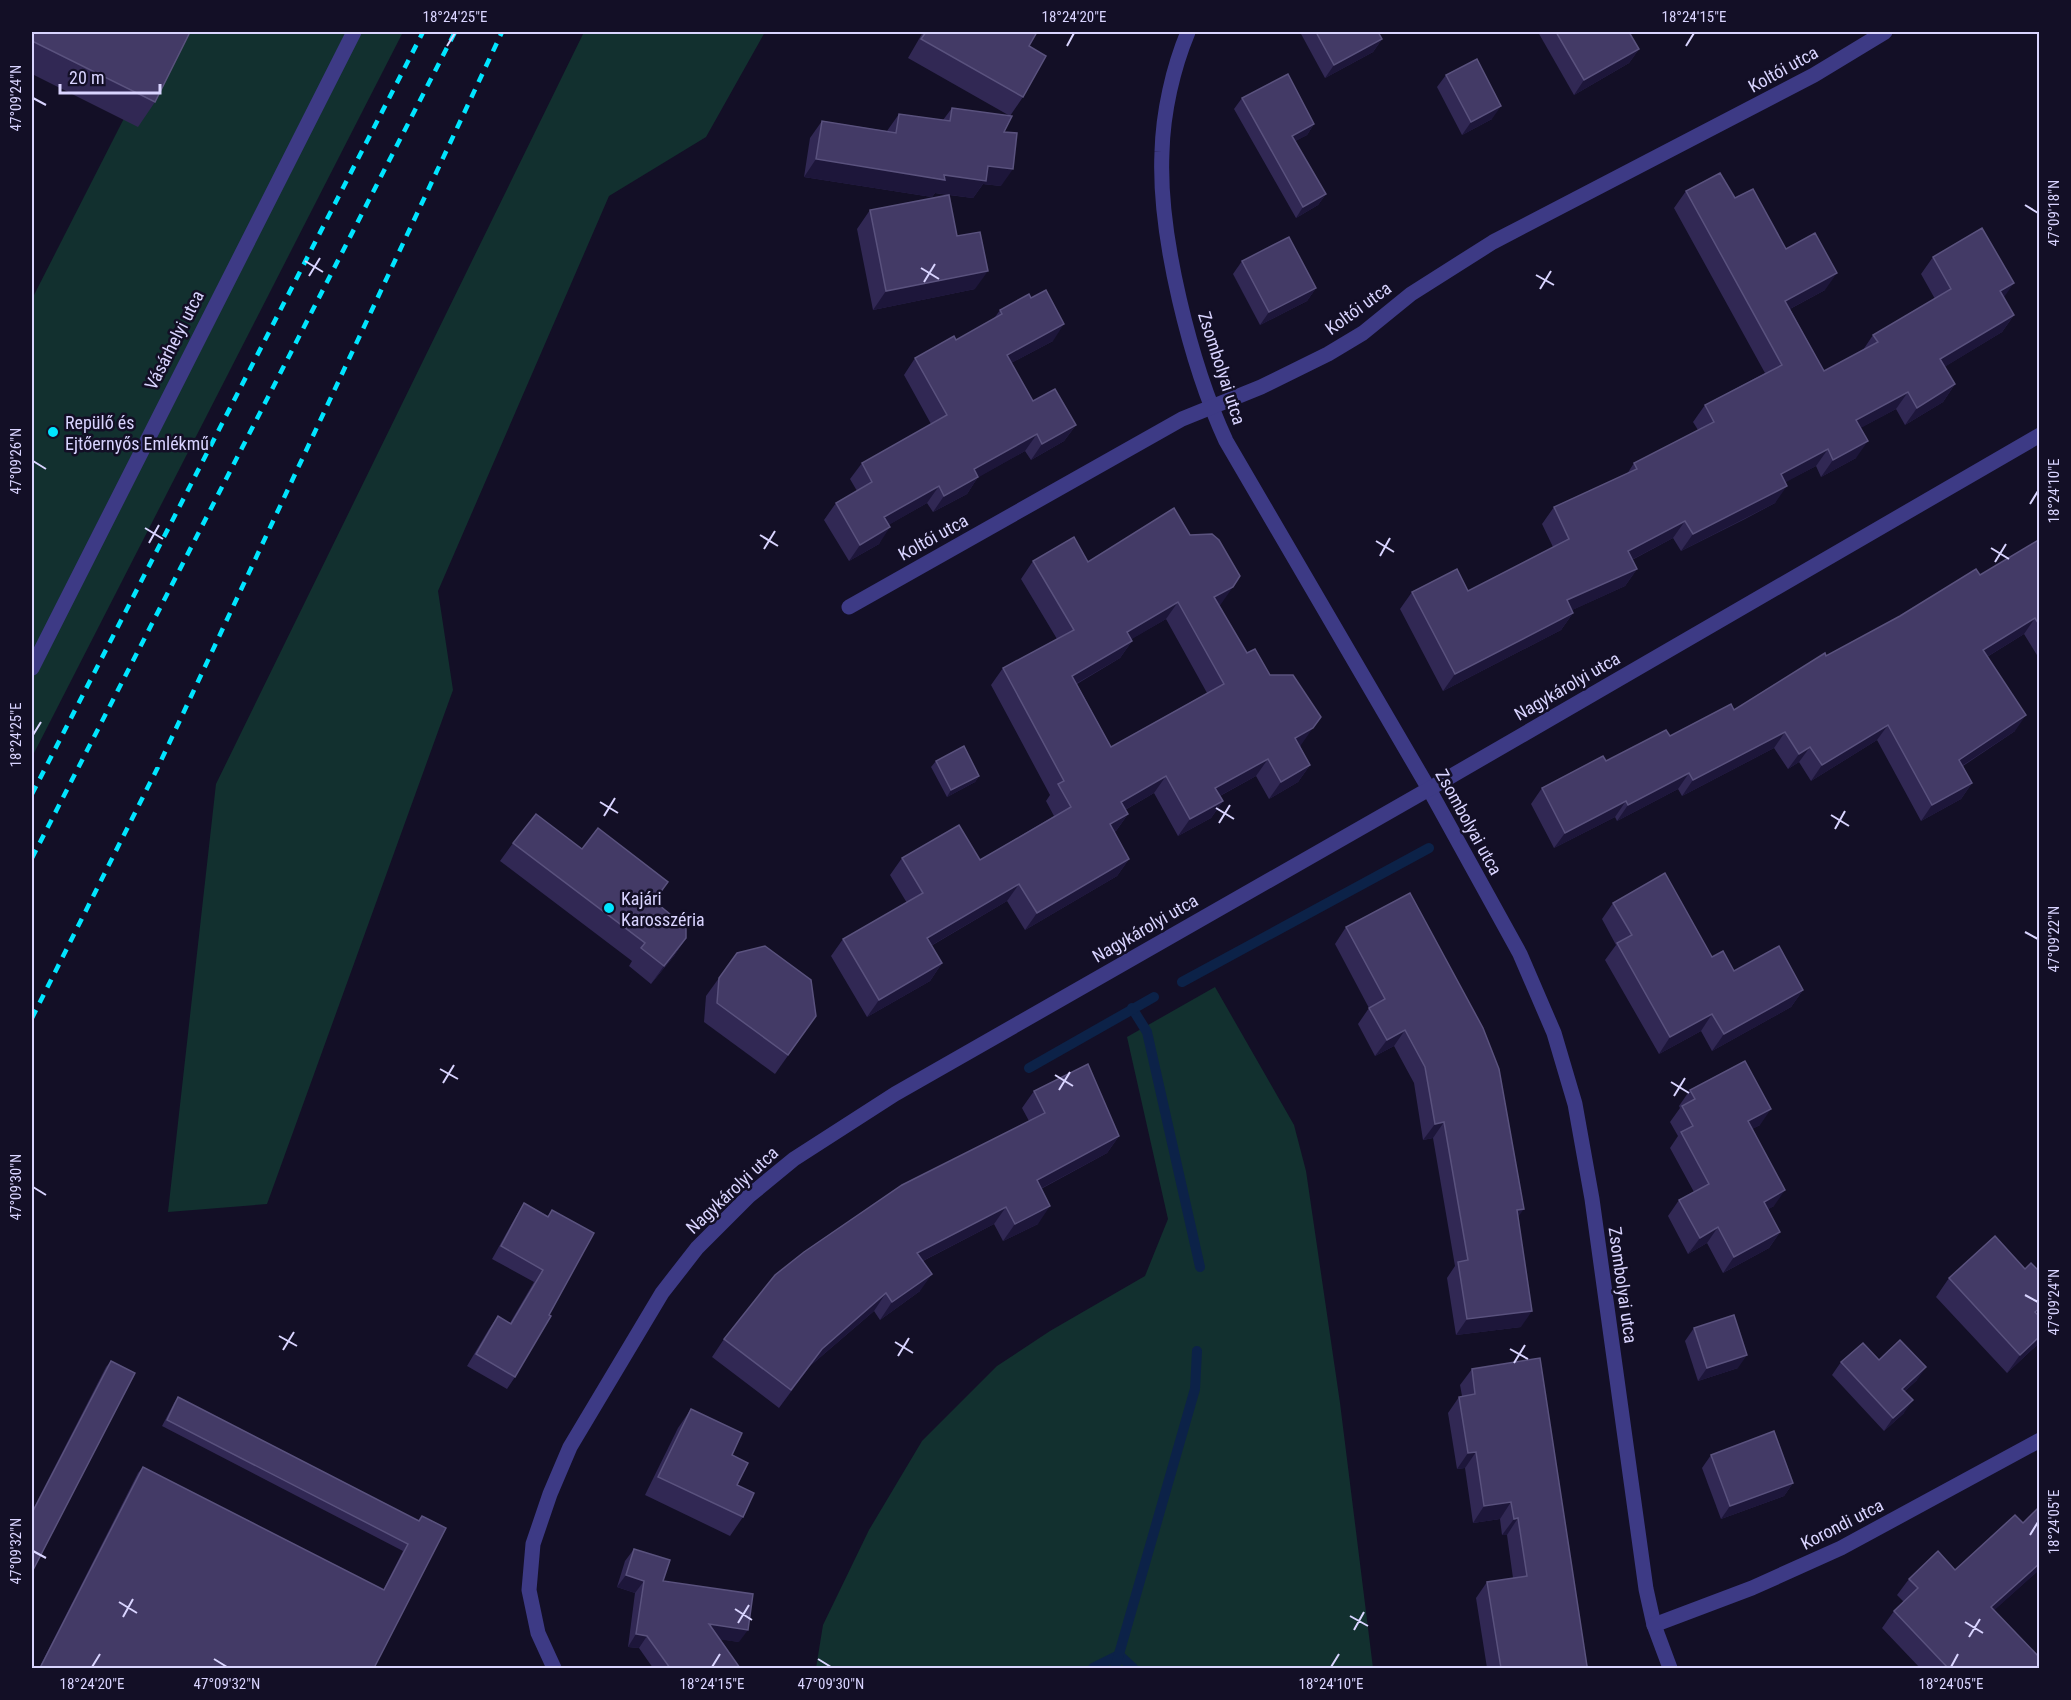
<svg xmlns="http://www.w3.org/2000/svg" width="2071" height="1700" font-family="'Roboto Condensed',sans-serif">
	<rect width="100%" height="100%" fill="#130f26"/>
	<g fill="#12302f">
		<polygon points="168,32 403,32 32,757 32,299"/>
		<polygon points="584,32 765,32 706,137 609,196 438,591 453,690 267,1204 168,1212 216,784"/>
		<polygon points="1215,987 1294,1125 1306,1171 1340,1403 1373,1668 816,1668 823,1625 869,1530 922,1441 997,1366 1050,1331 1145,1276 1168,1219 1127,1037"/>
	</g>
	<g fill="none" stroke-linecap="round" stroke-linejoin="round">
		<g stroke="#0c2248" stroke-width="10">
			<polyline points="1182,982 1429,848"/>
			<polyline points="1132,1008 1147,1032 1200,1267"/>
			<polyline points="1029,1068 1154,997"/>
			<polyline points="1119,1655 1133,1668"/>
			<polyline points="1093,1668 1119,1655"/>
			<polyline points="1115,1668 1195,1389 1197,1351"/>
		</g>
		<g stroke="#3d3a85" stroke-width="15">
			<path d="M1188 32C1173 68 1163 112 1162 152 1158 236 1191 365 1226 441L1429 789 1520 954 1554 1033 1575 1104 1592 1199 1646 1589 1654 1625 1670 1668"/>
			<polyline points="849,607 1182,419 1261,387 1328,354 1363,333 1411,294 1493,242 1814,75 1885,32"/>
			<polyline points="1654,1625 1752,1588 1841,1548 2040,1440"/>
			<polyline points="554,1668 538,1633 529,1590 533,1544 550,1494 570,1447 662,1293 697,1248 749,1196 794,1159 895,1094 1429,789 2040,435"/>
		</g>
		<polyline stroke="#3d3a85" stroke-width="15" points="32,668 354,32"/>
		<g stroke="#00e5ff" stroke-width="4.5" stroke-dasharray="9 8" stroke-linecap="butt">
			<polyline points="32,794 423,32"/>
			<polyline points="32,858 455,32"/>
			<polyline points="32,1018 158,767 502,32"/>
		</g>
	</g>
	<g fill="#312854" fill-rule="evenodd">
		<polygon points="32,32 155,102 138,127 32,74"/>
		<polygon points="923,32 1037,32 1029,46 1023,97 1010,116 908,58"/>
		<polygon points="1300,32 1378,32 1382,39 1373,52 1325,78"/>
		<polygon points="1538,32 1629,32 1639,49 1629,63 1574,95"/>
		<polygon points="1446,75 1492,119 1462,135 1437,87"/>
		<polygon points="1242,98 1314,124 1307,135 1295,141 1326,194 1318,205 1296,218 1234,109"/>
		<polygon points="952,108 1004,132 1001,186 983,184 973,198 949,195 957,236 975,289 873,310 857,229 870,210 948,195 935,193 932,197 804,177 810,138 822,121 887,131 899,114 943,120"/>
		<polygon points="1686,191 1735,198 1786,249 1825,290 1790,309 1824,371 1863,350 1873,335 1935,299 1921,274 1933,257 2004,298 2014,315 2002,332 1944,367 1955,384 1943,402 1905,425 1896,409 1860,428 1856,458 1821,477 1816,466 1785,482 1775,503 1745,519 1681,551 1673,538 1632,560 1637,569 1625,586 1572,610 1573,613 1561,630 1443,691 1400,609 1412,592 1468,591 1553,547 1542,524 1554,507 1627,474 1634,463 1698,430 1693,422 1705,405 1765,373 1674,208"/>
		<polygon points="1242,261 1316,288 1307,301 1260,325 1233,274"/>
		<polygon points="1000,310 1053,341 1011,363 1033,401 1076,425 1064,441 1031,460 1025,451 978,477 967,494 933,512 927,503 888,525 879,544 849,561 824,520 836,503 857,491 850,479 862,463 931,424 904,375 915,358 956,340 993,320"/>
		<polygon points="2040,539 2040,660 2024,634 1987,657 2015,731 1963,766 1972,783 1961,799 1921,821 1877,740 1811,781 1799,762 1788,769 1774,748 1682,796 1678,789 1617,821 1615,817 1554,848 1531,804 1542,788 1606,761 1734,710 1826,656 1980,575"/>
		<path d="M1033 561 1088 562 1221 604 1219 605 1301 745 1300 746 1310 765 1298 782 1269 799 1256 776 1220 796 1223 801 1211 818 1178 836 1154 793 1125 810 1128 814 1116 831 1114 832 1129 859 1117 876 1025 930 1007 901 931 946 942 963 930 981 867 1017 831 956 843 939 907 903 890 875 902 858 980 860 1054 816 1046 801 1050 795 991 685 1003 668 1057 639 1021 579ZM1166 619 1207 693 1111 747 1077 684 1120 658 1132 641 1131 639Z"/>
		<polygon points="936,761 979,776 975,782 947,797 931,767"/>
		<polygon points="513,843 582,849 654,902 686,938 674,956 651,984 629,966 632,961 500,861"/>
		<polygon points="1613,903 1712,957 1734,971 1803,990 1791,1007 1712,1051 1701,1031 1659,1054 1605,960 1616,945 1602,919"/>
		<polygon points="1346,927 1518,1217 1521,1327 1456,1335 1447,1278 1455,1266 1433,1138 1423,1140 1414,1083 1394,1046 1375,1056 1358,1024 1369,1008 1335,944"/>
		<polygon points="719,978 816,1016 775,1074 704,1022 706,996"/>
		<polygon points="1690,1090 1760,1125 1752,1129 1774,1206 1768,1209 1780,1232 1769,1248 1723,1273 1707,1243 1688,1254 1668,1216 1679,1200 1694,1192 1670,1148 1678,1136 1670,1122 1680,1108 1679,1106"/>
		<polygon points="1034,1091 1119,1136 1107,1153 1041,1189 1038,1224 1003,1241 994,1224 923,1261 920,1291 880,1320 874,1311 810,1366 779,1408 712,1357 724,1339 1029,1121 1022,1108"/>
		<polygon points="524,1203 548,1216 552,1210 594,1233 515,1377 507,1389 467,1366 489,1329 498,1316 510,1323 534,1282 492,1259 516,1216"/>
		<polygon points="2025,1269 2040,1272 2040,1315 2038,1316 2040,1317 2040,1341 2036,1346 2007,1373 1936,1297 1949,1278"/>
		<polygon points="1694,1328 1738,1368 1698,1381 1685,1341"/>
		<polygon points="1879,1360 1917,1380 1905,1391 1904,1413 1884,1431 1832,1375 1841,1362"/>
		<polygon points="111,1361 32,1572 32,1511 106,1367"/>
		<polygon points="1472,1369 1587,1668 1487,1668 1476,1598 1487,1582 1513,1578 1507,1535 1502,1535 1500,1519 1473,1523 1465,1468 1457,1469 1448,1413 1459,1397 1462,1396 1460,1385"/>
		<polygon points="178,1397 419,1521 422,1516 374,1668 39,1668 138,1473 143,1467 383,1590 403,1551 162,1426 174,1403"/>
		<polygon points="691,1409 732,1455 743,1517 730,1536 645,1495 678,1428"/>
		<polygon points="1711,1455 1793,1483 1784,1496 1721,1519 1702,1468"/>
		<polygon points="2040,1506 2040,1569 1994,1610 2040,1668 1920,1668 1882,1628 1894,1611 1904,1602 1897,1595 1909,1579 1955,1570 2023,1523"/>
		<polygon points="634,1549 663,1581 739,1642 720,1639 740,1668 653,1668 639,1648 628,1647 635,1593 617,1587 625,1561"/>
	</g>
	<g fill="#1d163a">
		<polygon points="1382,39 1373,52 1325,78 1334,65"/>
		<polygon points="1639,49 1629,63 1574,95 1584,80"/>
		<polygon points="1501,106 1492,119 1462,135 1471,122"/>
		<polygon points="1314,124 1307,135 1284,147 1292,136"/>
		<polygon points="816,159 944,175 988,166 1013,169 1001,186 983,184 973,198 935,193 932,197 804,177"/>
		<polygon points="1326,194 1318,205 1296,218 1303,207"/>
		<polygon points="988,271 975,289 873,310 886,291"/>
		<polygon points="1837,273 1825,290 1773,318 1785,301"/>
		<polygon points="2014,283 2002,300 2000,291"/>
		<polygon points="1316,288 1307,301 1260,325 1269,312"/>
		<polygon points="2014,315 2002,332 1928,377 1940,359"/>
		<polygon points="1064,324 1053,341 996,371 1007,355"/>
		<polygon points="1955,384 1943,402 1905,425 1917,408"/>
		<polygon points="1908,392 1896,409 1844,437 1856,420"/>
		<polygon points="1076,425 1064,441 1031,460 1042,444"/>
		<polygon points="1037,434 1025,451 963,486 978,477 967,494 933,512 944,496 974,469"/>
		<polygon points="1868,441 1856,458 1821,477 1833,460"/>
		<polygon points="1828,449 1816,466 1769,491 1781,474"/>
		<polygon points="939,486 927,503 873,534 884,517"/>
		<polygon points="1787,486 1775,503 1681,551 1693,534"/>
		<polygon points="1685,521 1673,538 1616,568 1628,551"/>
		<polygon points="890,527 879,544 849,561 860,545"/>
		<polygon points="1637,569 1625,586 1555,618 1567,600"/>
		<polygon points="1233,587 1221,604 1202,614 1214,597"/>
		<polygon points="1178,602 1166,619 1115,649 1127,632"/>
		<polygon points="1573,613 1561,630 1443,691 1455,674"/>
		<polygon points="2035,618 2024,634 1972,666 1983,650"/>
		<polygon points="1132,641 1120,658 1060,693 1072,676"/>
		<polygon points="2026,715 2015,731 1948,775 1959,760"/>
		<polygon points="1888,725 1877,740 1811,781 1822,765"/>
		<polygon points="1313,728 1301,745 1283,756 1295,738"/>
		<polygon points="1785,732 1774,748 1682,796 1693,780"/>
		<polygon points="1810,747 1799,762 1788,769 1799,754"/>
		<polygon points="1268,759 1256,776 1203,805 1215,788"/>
		<polygon points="1310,765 1298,782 1269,799 1281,782"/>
		<polygon points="1689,773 1678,789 1617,821 1628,805"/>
		<polygon points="979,776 975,782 947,797 951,790"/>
		<polygon points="1166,776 1154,793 1109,819 1121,802"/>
		<polygon points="1972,783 1961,799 1921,821 1932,805"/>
		<polygon points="1223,801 1211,818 1178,836 1190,819"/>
		<polygon points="1626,801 1615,817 1554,848 1565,833"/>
		<polygon points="1128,814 1116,831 1098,842 1110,824"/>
		<polygon points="1129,859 1117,876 1025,930 1037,913"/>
		<polygon points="1019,884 1007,901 915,955 927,938"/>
		<polygon points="686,938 674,956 651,984 664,966"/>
		<polygon points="942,963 930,981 867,1017 879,1000"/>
		<polygon points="1803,990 1791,1007 1712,1051 1724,1034"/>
		<polygon points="1712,1014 1701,1031 1659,1054 1670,1037"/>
		<polygon points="1405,1030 1394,1046 1375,1056 1387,1040"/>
		<polygon points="1771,1109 1760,1125 1737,1137 1748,1121"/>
		<polygon points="1444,1122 1433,1138 1423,1140 1435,1124"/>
		<polygon points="1119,1136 1107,1153 1025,1197 1037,1180"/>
		<polygon points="1785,1190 1774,1206 1753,1218 1764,1202"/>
		<polygon points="1050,1206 1038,1224 1003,1241 1015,1224"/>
		<polygon points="1006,1207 994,1224 905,1270 917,1253"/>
		<polygon points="1524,1209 1512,1225 1517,1210"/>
		<polygon points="1718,1227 1707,1243 1688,1254 1700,1238"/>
		<polygon points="1780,1232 1769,1248 1723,1273 1734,1257"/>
		<polygon points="932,1274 920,1291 880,1320 892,1302"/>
		<polygon points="886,1293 874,1311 810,1366 779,1408 822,1349"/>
		<polygon points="2040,1308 2040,1315 2022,1331 2035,1312"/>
		<polygon points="1532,1311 1521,1327 1456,1335 1467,1319"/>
		<polygon points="2040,1336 2040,1341 2036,1346 2007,1373 2020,1355"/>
		<polygon points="1747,1355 1738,1368 1698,1381 1707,1368"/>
		<polygon points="1926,1367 1917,1380 1893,1402 1902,1389"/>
		<polygon points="1913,1400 1904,1413 1884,1431 1893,1418"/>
		<polygon points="1476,1452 1465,1468 1457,1469 1468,1453"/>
		<polygon points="1793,1483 1784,1496 1721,1519 1730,1506"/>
		<polygon points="1511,1502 1500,1519 1473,1523 1484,1506"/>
		<polygon points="1518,1518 1507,1535 1502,1535 1514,1519"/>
		<polygon points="2040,1563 2040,1569 1979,1624 1991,1607"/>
		<polygon points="626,1575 644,1581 635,1593 617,1587"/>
		<polygon points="709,1624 748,1630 739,1642 701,1637"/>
		<polygon points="636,1634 647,1636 639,1648 628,1647"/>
	</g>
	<g fill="#433a66" stroke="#5a527e" stroke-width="1.5" fill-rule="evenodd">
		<polygon points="32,32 190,32 155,102 32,41"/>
		<polygon points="926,32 1037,32 1029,46 1046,56 1023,97 921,39"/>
		<polygon points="1316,32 1378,32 1382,39 1334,65"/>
		<polygon points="1556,32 1629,32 1639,49 1584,80"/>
		<polygon points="1477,59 1501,106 1471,122 1446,75"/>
		<polygon points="1288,74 1314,124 1292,136 1326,194 1303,207 1242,98"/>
		<polygon points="952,108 1012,116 1004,132 1017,133 1013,169 988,166 986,181 944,175 945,180 816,159 822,121 896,133 899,114 950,121"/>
		<polygon points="1720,173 1735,198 1753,189 1786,249 1815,233 1837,273 1785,301 1824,371 1878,342 1873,335 1951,289 1933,257 1982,228 2014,283 2000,291 2014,315 1940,359 1955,384 1917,408 1908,392 1856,420 1868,441 1833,460 1828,449 1781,474 1787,486 1693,534 1685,521 1628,551 1637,569 1567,600 1573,613 1455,674 1412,592 1457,569 1468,591 1569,539 1554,507 1637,469 1634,463 1714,422 1705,405 1782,365 1686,191"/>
		<polygon points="949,195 957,236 980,232 988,271 886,291 870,210"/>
		<polygon points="1289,237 1316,288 1269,312 1242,261"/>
		<polygon points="1046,290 1064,324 1007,355 1033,401 1055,389 1076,425 1042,444 1037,434 974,469 978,477 944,496 939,486 884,517 890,527 860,545 836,503 872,482 862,463 947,415 915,358 954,336 956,340 1002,314 1000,310 1029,294 1031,298"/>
		<path d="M1174 508 1190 535 1212 534 1219 540 1240 576 1233 587 1214 597 1247 653 1255 649 1270 675H1293L1321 717 1313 728 1295 738 1310 765 1281 782 1268 759 1215 788 1223 801 1190 819 1166 776 1121 802 1128 814 1110 824 1129 859 1037 913 1019 884 927 938 942 963 879 1000 843 939 923 893 902 858 959 825 980 860 1071 807 1058 784 1064 781 1003 668 1074 630 1033 561 1074 537 1088 562ZM1178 602 1224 684 1111 747 1072 676 1132 641 1127 632Z"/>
		<polygon points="2040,539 2040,626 2035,618 1983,650 2026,715 1959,760 1972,783 1932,805 1888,725 1822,765 1810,747 1799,754 1785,732 1693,780 1689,773 1628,805 1626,801 1565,833 1542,788 1603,756 1606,761 1666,730 1670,736 1731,704 1734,710 1825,653 1826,656 1900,616 1976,569 1980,575"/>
		<polygon points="964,746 979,776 951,790 936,761"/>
		<polygon points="536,814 582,849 598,828 668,882 654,901 686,927 686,938 664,966 641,948 645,943 513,843"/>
		<polygon points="1665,873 1712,957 1723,951 1734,971 1779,946 1803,990 1724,1034 1712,1014 1670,1037 1617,943 1632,935 1613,903"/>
		<polygon points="1410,893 1483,1028 1499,1069 1524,1209 1517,1210 1532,1311 1467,1319 1458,1262 1468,1260 1444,1122 1435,1124 1425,1067 1405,1030 1387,1040 1369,1008 1385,999 1346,927"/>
		<polygon points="765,946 811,980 816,1016 788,1055 717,1003 719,978 737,953"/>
		<polygon points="1745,1061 1771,1109 1748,1121 1785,1190 1764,1202 1780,1232 1734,1257 1718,1227 1700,1238 1679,1200 1709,1184 1681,1132 1693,1126 1682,1106 1695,1099 1690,1090"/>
		<polygon points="1088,1064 1119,1136 1037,1180 1050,1206 1015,1224 1006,1207 917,1253 932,1274 892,1302 886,1293 822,1349 791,1390 724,1339 775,1275 804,1252 902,1185 1045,1113 1034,1091"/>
		<polygon points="524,1203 548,1217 552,1210 594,1233 549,1315 551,1316 515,1377 476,1354 498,1316 511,1324 543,1270 501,1246"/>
		<polygon points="1995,1236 2025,1269 2031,1263 2040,1272 2040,1308 2035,1312 2040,1317 2040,1336 2020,1355 1949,1278"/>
		<polygon points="1734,1315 1747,1355 1707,1368 1694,1328"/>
		<polygon points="1900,1340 1926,1367 1902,1389 1913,1400 1893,1418 1841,1362 1863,1343 1879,1360"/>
		<polygon points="1540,1358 1587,1666 1587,1668 1501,1668 1487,1582 1527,1576 1518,1518 1514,1519 1511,1502 1484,1506 1476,1452 1468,1453 1459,1397 1475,1394 1472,1369"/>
		<polygon points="111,1361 135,1373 32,1572 32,1513"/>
		<polygon points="178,1397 419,1521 422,1516 446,1528 374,1668 40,1668 143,1467 384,1590 408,1544 167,1420"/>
		<polygon points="691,1409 742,1433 732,1455 748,1463 737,1485 754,1493 743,1517 658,1477"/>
		<polygon points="1774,1431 1793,1483 1730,1506 1711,1455"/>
		<polygon points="2040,1506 2040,1563 1991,1607 2040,1658 2040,1668 1948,1668 1894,1611 1918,1588 1909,1579 1938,1551 1955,1570 2015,1515 2023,1523"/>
		<polygon points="634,1549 670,1560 663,1581 753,1594 748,1630 709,1624 740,1668 670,1668 647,1636 636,1634 644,1581 626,1575"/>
	</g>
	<path fill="none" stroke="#d9d4ff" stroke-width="2" d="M447 46 455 33M1067 46 1074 33M1686 46 1694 33M33 98 46 105M2025 205 2038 213M305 261 323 272M921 268 939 279M1536 275 1554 285M309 276 320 258M924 282 935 264M1540 289 1551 271M33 461 46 469M2030 504 2038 491M145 528 163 539M760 535 778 546M1376 541 1394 552M149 543 159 525M1991 548 2009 559M764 549 775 531M1380 556 1390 538M1995 562 2006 544M33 735 41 722M600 802 618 813M1216 808 1234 819M1831 815 1849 826M604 816 615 798M1219 823 1230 805M1835 829 1845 811M2025 932 2038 939M440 1069 458 1079M1055 1075 1073 1086M1671 1082 1689 1093M443 1083 454 1065M1059 1090 1070 1072M1674 1096 1685 1078M33 1187 46 1195M2025 1295 2038 1302M279 1336 297 1346M895 1342 913 1353M1510 1349 1528 1359M283 1350 294 1332M898 1356 909 1338M1514 1363 1525 1345M2030 1535 2038 1522M33 1551 46 1558M119 1602 137 1613M735 1609 752 1620M1350 1616 1368 1626M123 1617 133 1599M1965 1622 1983 1633M738 1623 749 1605M1354 1630 1364 1612M1969 1637 1980 1619M214 1659 227 1667M818 1659 831 1667M92 1667 100 1654M712 1667 720 1654M1331 1667 1339 1654M1951 1667 1958 1654"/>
	<g fill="#00e5ff" stroke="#130f26" stroke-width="2">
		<circle cx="53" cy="432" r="6"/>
		<circle cx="609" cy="908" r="6"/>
	</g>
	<g text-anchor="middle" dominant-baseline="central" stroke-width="5" stroke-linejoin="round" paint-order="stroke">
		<g font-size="18" fill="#d9d4ff" stroke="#130f26">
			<text transform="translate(1783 69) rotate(-29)">Koltói utca</text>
			<text transform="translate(1358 308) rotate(-36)">Koltói utca</text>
			<text transform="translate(174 340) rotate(-63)">Vásárhelyi utca</text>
			<text transform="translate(1222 368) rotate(72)">Zsombolyai utca</text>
			<text transform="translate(933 537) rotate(-29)">Koltói utca</text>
			<text transform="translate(1567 686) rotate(-30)">Nagykárolyi utca</text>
			<text transform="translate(1469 822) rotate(61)">Zsombolyai utca</text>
			<text transform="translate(1145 928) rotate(-30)">Nagykárolyi utca</text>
			<text transform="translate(732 1190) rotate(-43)">Nagykárolyi utca</text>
			<text transform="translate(1623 1285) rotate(82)">Zsombolyai utca</text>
			<text transform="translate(1842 1524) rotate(-27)">Korondi utca</text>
		</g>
		<g font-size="18" fill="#d9d4ff" stroke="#130f26" text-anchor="start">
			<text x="65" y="422">Repülő és<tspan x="65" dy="21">Ejtőernyős Emlékmű</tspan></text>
			<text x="621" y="898">Kajári<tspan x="621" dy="21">Karosszéria</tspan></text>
		</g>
	</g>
	<rect width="2071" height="1700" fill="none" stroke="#130f26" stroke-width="66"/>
	<path d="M60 84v9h100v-9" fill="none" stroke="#d9d4ff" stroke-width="3"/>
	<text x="69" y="84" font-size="18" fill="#d9d4ff" stroke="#130f26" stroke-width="4.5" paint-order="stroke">20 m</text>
	<rect x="33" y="33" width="2005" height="1634" fill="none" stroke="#d9d4ff" stroke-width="2"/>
	<g font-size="15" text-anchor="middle" fill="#d9d4ff">
		<text x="455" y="22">18°24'25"E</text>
		<text x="1074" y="22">18°24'20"E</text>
		<text x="1694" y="22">18°24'15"E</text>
		<text transform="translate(16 98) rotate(-90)" y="5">47°09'24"N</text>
		<text transform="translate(2054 213) rotate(-90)" y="5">47°09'18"N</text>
		<text transform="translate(16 461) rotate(-90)" y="5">47°09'26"N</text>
		<text transform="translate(2054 491) rotate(-90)" y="5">18°24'10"E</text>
		<text transform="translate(16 735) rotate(-90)" y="5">18°24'25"E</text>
		<text transform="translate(2054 939) rotate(-90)" y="5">47°09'22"N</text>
		<text transform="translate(16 1187) rotate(-90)" y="5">47°09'30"N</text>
		<text transform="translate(2054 1302) rotate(-90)" y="5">47°09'24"N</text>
		<text transform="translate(2054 1522) rotate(-90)" y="5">18°24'05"E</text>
		<text transform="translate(16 1551) rotate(-90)" y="5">47°09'32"N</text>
		<text x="92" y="1689">18°24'20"E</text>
		<text x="227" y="1689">47°09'32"N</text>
		<text x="712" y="1689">18°24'15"E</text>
		<text x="831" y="1689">47°09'30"N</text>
		<text x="1331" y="1689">18°24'10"E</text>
		<text x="1951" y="1689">18°24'05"E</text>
	</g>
</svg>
